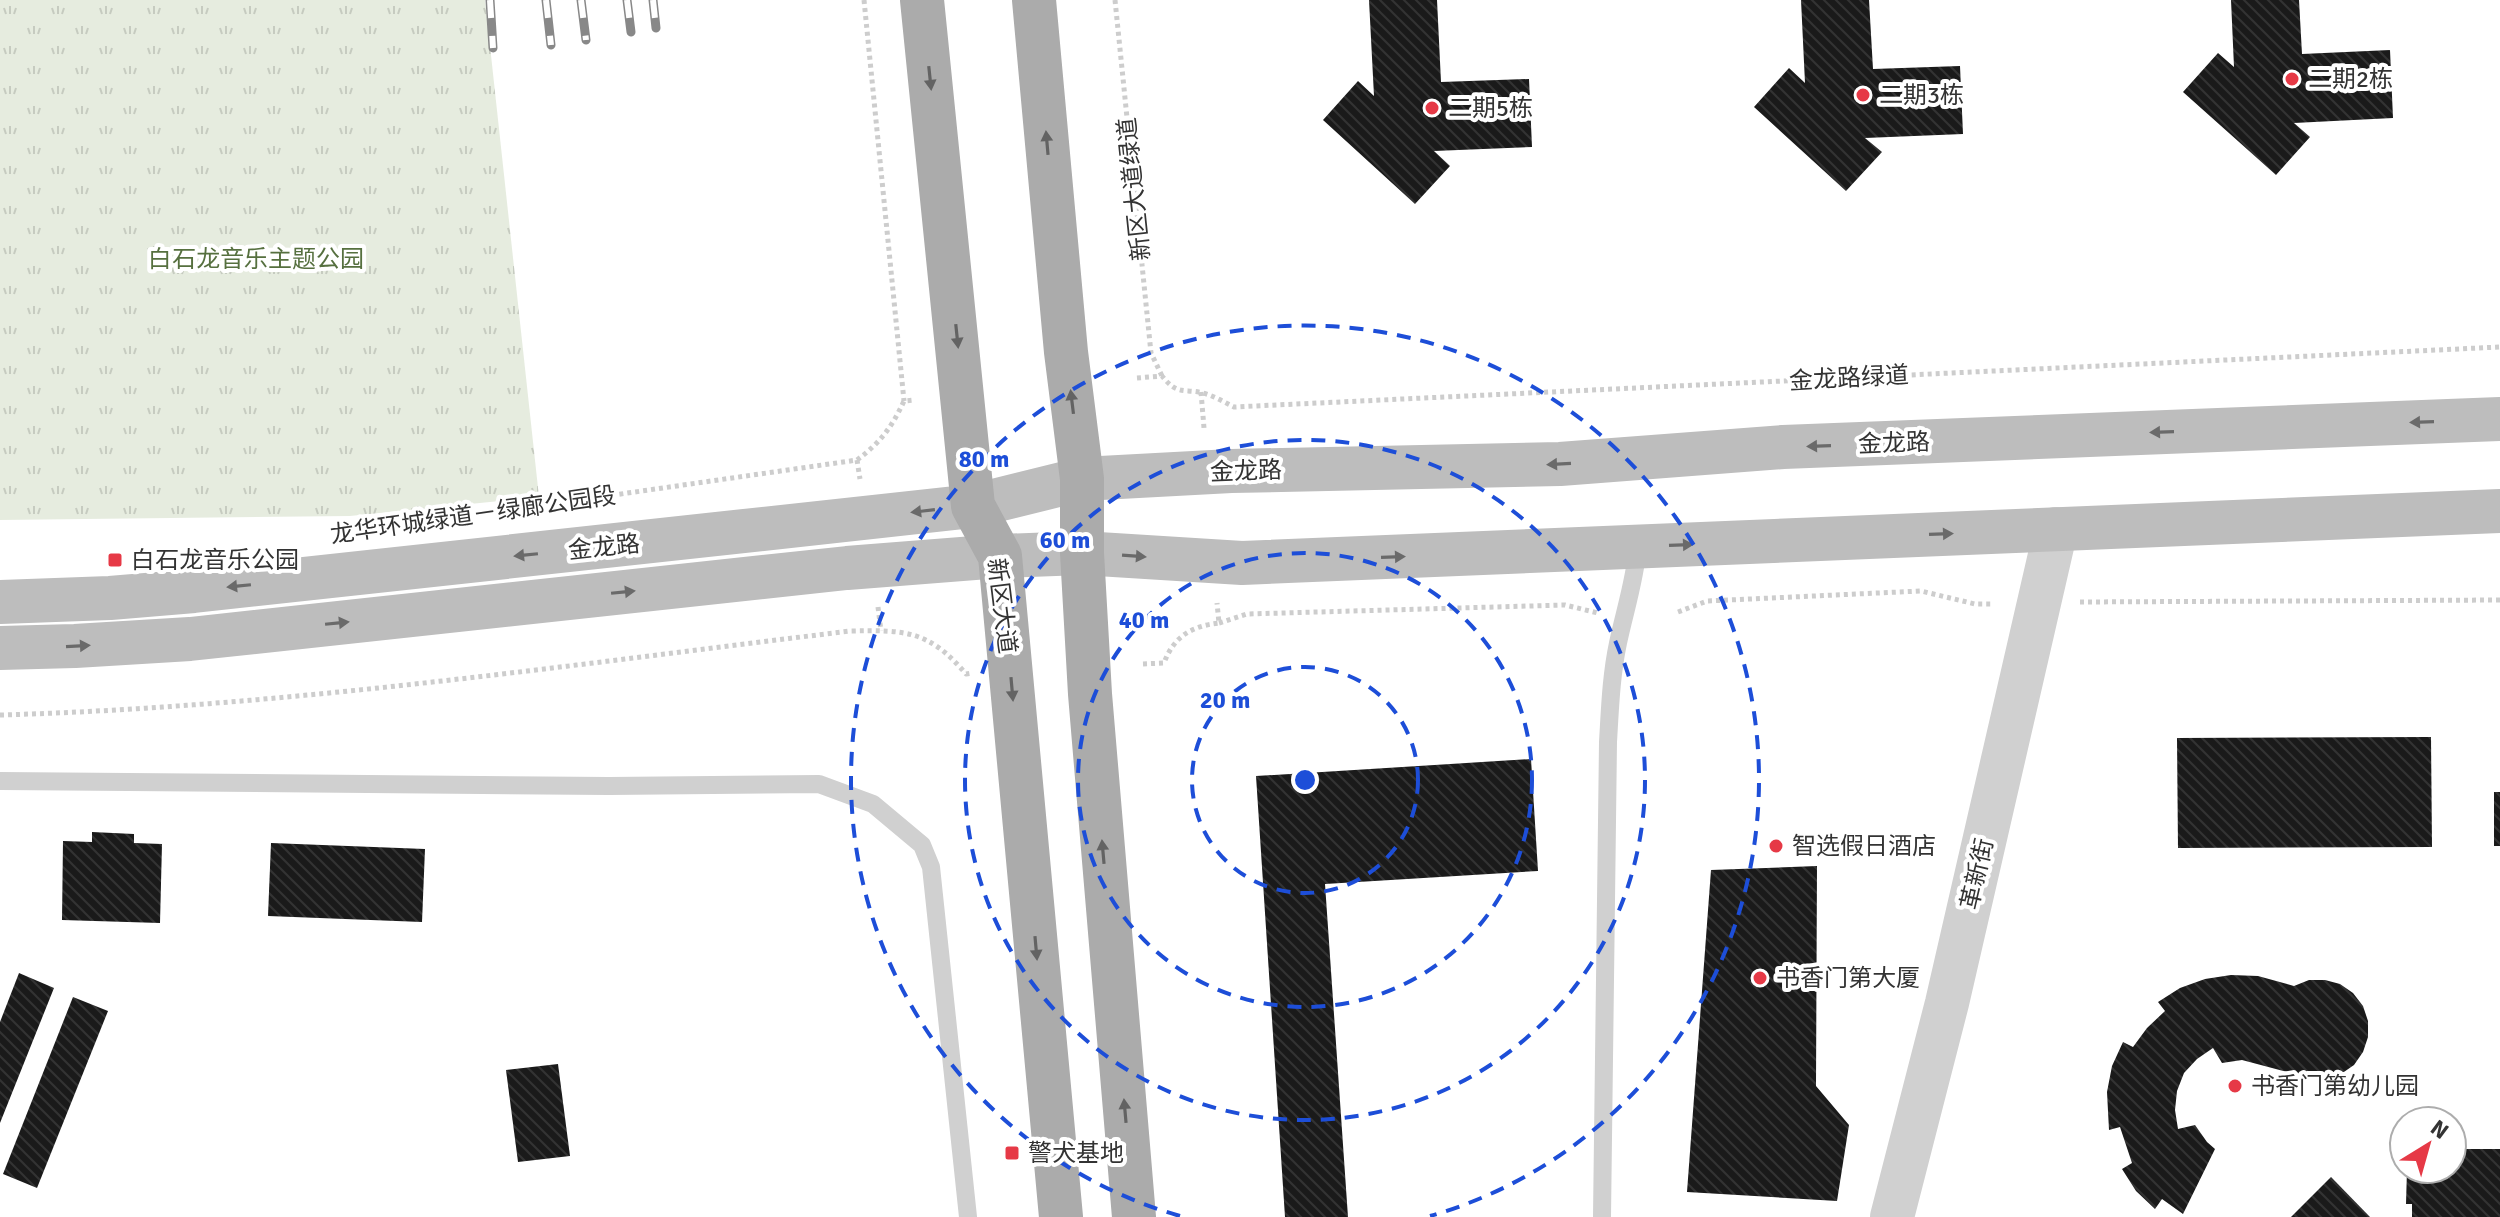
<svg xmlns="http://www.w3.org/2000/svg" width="2500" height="1217" font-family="Signika,'Noto Sans SC',sans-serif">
	<defs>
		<pattern id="park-tufts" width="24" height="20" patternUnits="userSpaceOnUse" patternTransform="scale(2)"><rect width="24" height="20" fill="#e6ecdf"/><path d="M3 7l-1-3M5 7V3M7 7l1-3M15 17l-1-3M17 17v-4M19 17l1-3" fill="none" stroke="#c6cbc0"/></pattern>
		<pattern id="building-back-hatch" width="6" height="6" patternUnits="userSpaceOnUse" patternTransform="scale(2)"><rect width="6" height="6" fill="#1a1a1a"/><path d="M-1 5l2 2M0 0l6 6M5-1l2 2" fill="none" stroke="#333"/></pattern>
	</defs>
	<rect width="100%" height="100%" fill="#fff"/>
	<polygon fill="url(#park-tufts)" points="0,0 485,0 539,497 350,516 0,520"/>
	<g fill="url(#building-back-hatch)">
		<polygon points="1369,0 1437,0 1441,82 1529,79 1532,147 1434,151 1450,166 1415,204 1323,120 1358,81 1374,96"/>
		<polygon points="1801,0 1869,0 1873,69 1960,66 1963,134 1865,138 1882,152 1846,191 1754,107 1789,68 1805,83"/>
		<polygon points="2231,0 2299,0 2302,54 2390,50 2393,118 2294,123 2310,137 2276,175 2183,92 2218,53 2234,67"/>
		<polygon points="2431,737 2432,847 2178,848 2177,738"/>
		<polygon points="1531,759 1538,871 1325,884 1348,1217 1285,1217 1256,776"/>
		<rect x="2494" y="792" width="6" height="54"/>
		<polygon points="92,832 134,834 134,843 162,844 160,923 62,920 63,841 92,842"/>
		<polygon points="271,843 425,849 422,922 268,916"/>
		<polygon points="1817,866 1816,1086 1849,1125 1837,1201 1687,1192 1711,870"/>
		<polygon points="19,973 54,988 0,1123 0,1022"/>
		<polygon points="2231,975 2258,976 2294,986 2309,980 2325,980 2340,984 2353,993 2363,1006 2368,1021 2368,1037 2363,1052 2354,1065 2341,1074 2326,1078 2310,1078 2242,1060 2222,1063 2213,1048 2197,1059 2184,1073 2177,1091 2175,1110 2178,1129 2195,1125 2207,1142 2215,1149 2183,1214 2162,1199 2155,1209 2136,1191 2122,1169 2132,1163 2120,1127 2109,1130 2107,1092 2112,1066 2123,1042 2133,1047 2147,1028 2165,1011 2158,1002 2180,988 2205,979"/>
		<polygon points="73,997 108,1011 37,1188 3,1174"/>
		<polygon points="558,1064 570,1156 518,1162 506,1070"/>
		<polygon points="2452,1149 2500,1149 2500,1217 2412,1217 2412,1204 2406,1204 2407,1169 2452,1169"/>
		<polygon points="2331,1177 2370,1217 2291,1217"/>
	</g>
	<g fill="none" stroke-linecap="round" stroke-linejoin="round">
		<g stroke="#cdcdcd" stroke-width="5" stroke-dasharray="4 4" stroke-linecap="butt">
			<polyline points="864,0 904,401"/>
			<polyline points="1115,0 1151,353 1162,376"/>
			<path d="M1137 378 1162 376C1178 396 1183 388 1203 393 1214 396 1224 402 1234 407L2500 347"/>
			<polyline points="1201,392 1204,428"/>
			<polyline points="857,460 860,479"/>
			<path d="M461 517 857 460C880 443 892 427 904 401L914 400"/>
			<polyline points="2080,602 2500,600"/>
			<polyline points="878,607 881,631"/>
			<polyline points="1678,612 1707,601 1921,591 1975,604 1993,604"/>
			<polyline points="1219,623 1247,614 1565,605 1598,613"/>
			<path d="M1143 664 1164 663C1174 636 1192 626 1219 623L1217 603"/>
			<path d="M0 715C285 707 568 665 850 631 905 630 929 630 966 674L972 673"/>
		</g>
		<g stroke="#d0d0d0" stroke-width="18">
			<polyline points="0,781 609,786 819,784 873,804 922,845 931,867 968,1217"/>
			<path d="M1602 1217 1608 742C1610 709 1611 676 1618 643 1625 610 1635 580 1638 546"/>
		</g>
		<polyline stroke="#d0d0d0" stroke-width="44" points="1892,1217 1947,1003 2056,529"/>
		<g stroke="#bdbdbd" stroke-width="44">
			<polyline points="0,602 110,598 194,591 973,506 1082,479 1231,471 1560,464 1783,447 2500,419"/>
			<polyline points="0,648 75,646 190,639 847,568 1000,556 1082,553 1242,563 2500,511"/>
		</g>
		<g stroke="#ababab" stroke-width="44">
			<polyline points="922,0 973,506 1000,556 1061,1217"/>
			<polyline points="1034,0 1066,352 1082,479 1082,553 1090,694 1134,1217"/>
		</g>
		<defs>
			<g id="rail">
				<polyline points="490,0 493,48"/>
				<polyline points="546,0 551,45"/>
				<polyline points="581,0 586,40"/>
				<polyline points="627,0 631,32"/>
				<polyline points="653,0 656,28"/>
			</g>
		</defs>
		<use href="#rail" stroke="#888" stroke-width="9"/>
		<use href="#rail" stroke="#fff" stroke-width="6" stroke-dasharray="18" stroke-linecap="butt"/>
	</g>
	<defs><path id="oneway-solid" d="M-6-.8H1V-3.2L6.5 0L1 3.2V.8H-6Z" transform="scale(2)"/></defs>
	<g fill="#636363">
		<use href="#oneway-solid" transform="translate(930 78) rotate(84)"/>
		<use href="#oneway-solid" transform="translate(1047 143) rotate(-95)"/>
		<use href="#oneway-solid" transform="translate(957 336) rotate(84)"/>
		<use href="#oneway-solid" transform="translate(1072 402) rotate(-97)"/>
		<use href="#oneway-solid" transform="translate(1012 689) rotate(85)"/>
		<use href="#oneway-solid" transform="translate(1103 852) rotate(-95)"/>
		<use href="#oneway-solid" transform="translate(1036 948) rotate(85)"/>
		<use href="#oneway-solid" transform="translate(1125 1111) rotate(-95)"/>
	</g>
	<g fill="#6a6a6a">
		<use href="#oneway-solid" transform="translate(2422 422) rotate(178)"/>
		<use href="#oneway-solid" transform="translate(2162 432) rotate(178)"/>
		<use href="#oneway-solid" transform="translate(1819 446) rotate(178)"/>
		<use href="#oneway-solid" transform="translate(1559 464) rotate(177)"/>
		<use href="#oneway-solid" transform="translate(923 511) rotate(173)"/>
		<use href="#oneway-solid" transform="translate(1941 534) rotate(-2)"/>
		<use href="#oneway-solid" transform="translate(1681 545) rotate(-2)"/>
		<use href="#oneway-solid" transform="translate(526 555) rotate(174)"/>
		<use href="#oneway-solid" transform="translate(1134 556) rotate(4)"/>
		<use href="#oneway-solid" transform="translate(1393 557) rotate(-2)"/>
		<use href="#oneway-solid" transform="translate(239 586) rotate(174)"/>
		<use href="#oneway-solid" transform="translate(623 592) rotate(-6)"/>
		<use href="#oneway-solid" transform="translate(337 623) rotate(-6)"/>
		<use href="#oneway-solid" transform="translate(78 646) rotate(-3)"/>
	</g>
	<g fill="none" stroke="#1d4ed8" stroke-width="4" stroke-dasharray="14 10">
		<circle cx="1305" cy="780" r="113"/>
		<circle cx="1305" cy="780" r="227"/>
		<circle cx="1305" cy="780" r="340"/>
		<path d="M1180 1216A454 454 0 1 1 1430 1216"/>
	</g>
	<g fill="#e63946" stroke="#fff" stroke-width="3">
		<circle cx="2292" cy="79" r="8"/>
		<circle cx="1863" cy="95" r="8"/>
		<circle cx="1432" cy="108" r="8"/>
		<rect x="107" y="552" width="16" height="16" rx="4"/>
		<circle cx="1776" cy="846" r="8"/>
		<circle cx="1760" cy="978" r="8"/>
		<circle cx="2235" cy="1086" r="8"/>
		<rect x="1004" y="1145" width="16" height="16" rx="4"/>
	</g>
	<g text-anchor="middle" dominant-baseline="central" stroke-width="8" stroke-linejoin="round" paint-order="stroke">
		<g font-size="24" fill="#333" stroke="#fff" text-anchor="start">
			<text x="2308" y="79">二期2栋</text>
			<text x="1879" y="95">二期3栋</text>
			<text x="1448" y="108">二期5栋</text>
			<text x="131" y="560">白石龙音乐公园</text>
			<text x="1792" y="846">智选假日酒店</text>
			<text x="1776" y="978">书香门第大厦</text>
			<text x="2251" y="1086">书香门第幼儿园</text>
			<text x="1028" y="1153">警犬基地</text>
		</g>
		<g font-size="24" fill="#333" stroke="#fff">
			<text transform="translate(1134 189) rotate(-96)">新区大道绿道</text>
			<text transform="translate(1849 378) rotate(-3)">金龙路绿道</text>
			<text transform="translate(1894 443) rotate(-2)">金龙路</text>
			<text transform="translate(1246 471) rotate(-2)">金龙路</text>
			<text transform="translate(473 515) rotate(-8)">龙华环城绿道－绿廊公园段</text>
			<text transform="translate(604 547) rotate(-6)">金龙路</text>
			<text transform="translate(1002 606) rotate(83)">新区大道</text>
			<text transform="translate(1977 874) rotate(-77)">革新街</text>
		</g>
		<g font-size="24" fill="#56703f" stroke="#fff">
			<text x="256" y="259">白石龙音乐主题公园</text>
		</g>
	</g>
	<circle cx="1305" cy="780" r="12" fill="#1d4ed8" stroke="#fff" stroke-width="4"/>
	<g font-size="24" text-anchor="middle" font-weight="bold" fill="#1d4ed8" stroke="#fff" stroke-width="8" stroke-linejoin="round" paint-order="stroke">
		<text x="984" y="467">80 m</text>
		<text x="1065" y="548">60 m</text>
		<text x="1144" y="628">40 m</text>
		<text x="1225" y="708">20 m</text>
	</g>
	<g transform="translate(2428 1145) rotate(37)"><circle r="38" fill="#ffffff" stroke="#adadad" stroke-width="2"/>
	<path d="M0-6L14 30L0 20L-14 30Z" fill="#e63946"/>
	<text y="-12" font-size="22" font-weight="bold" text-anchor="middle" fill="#333333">N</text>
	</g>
</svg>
